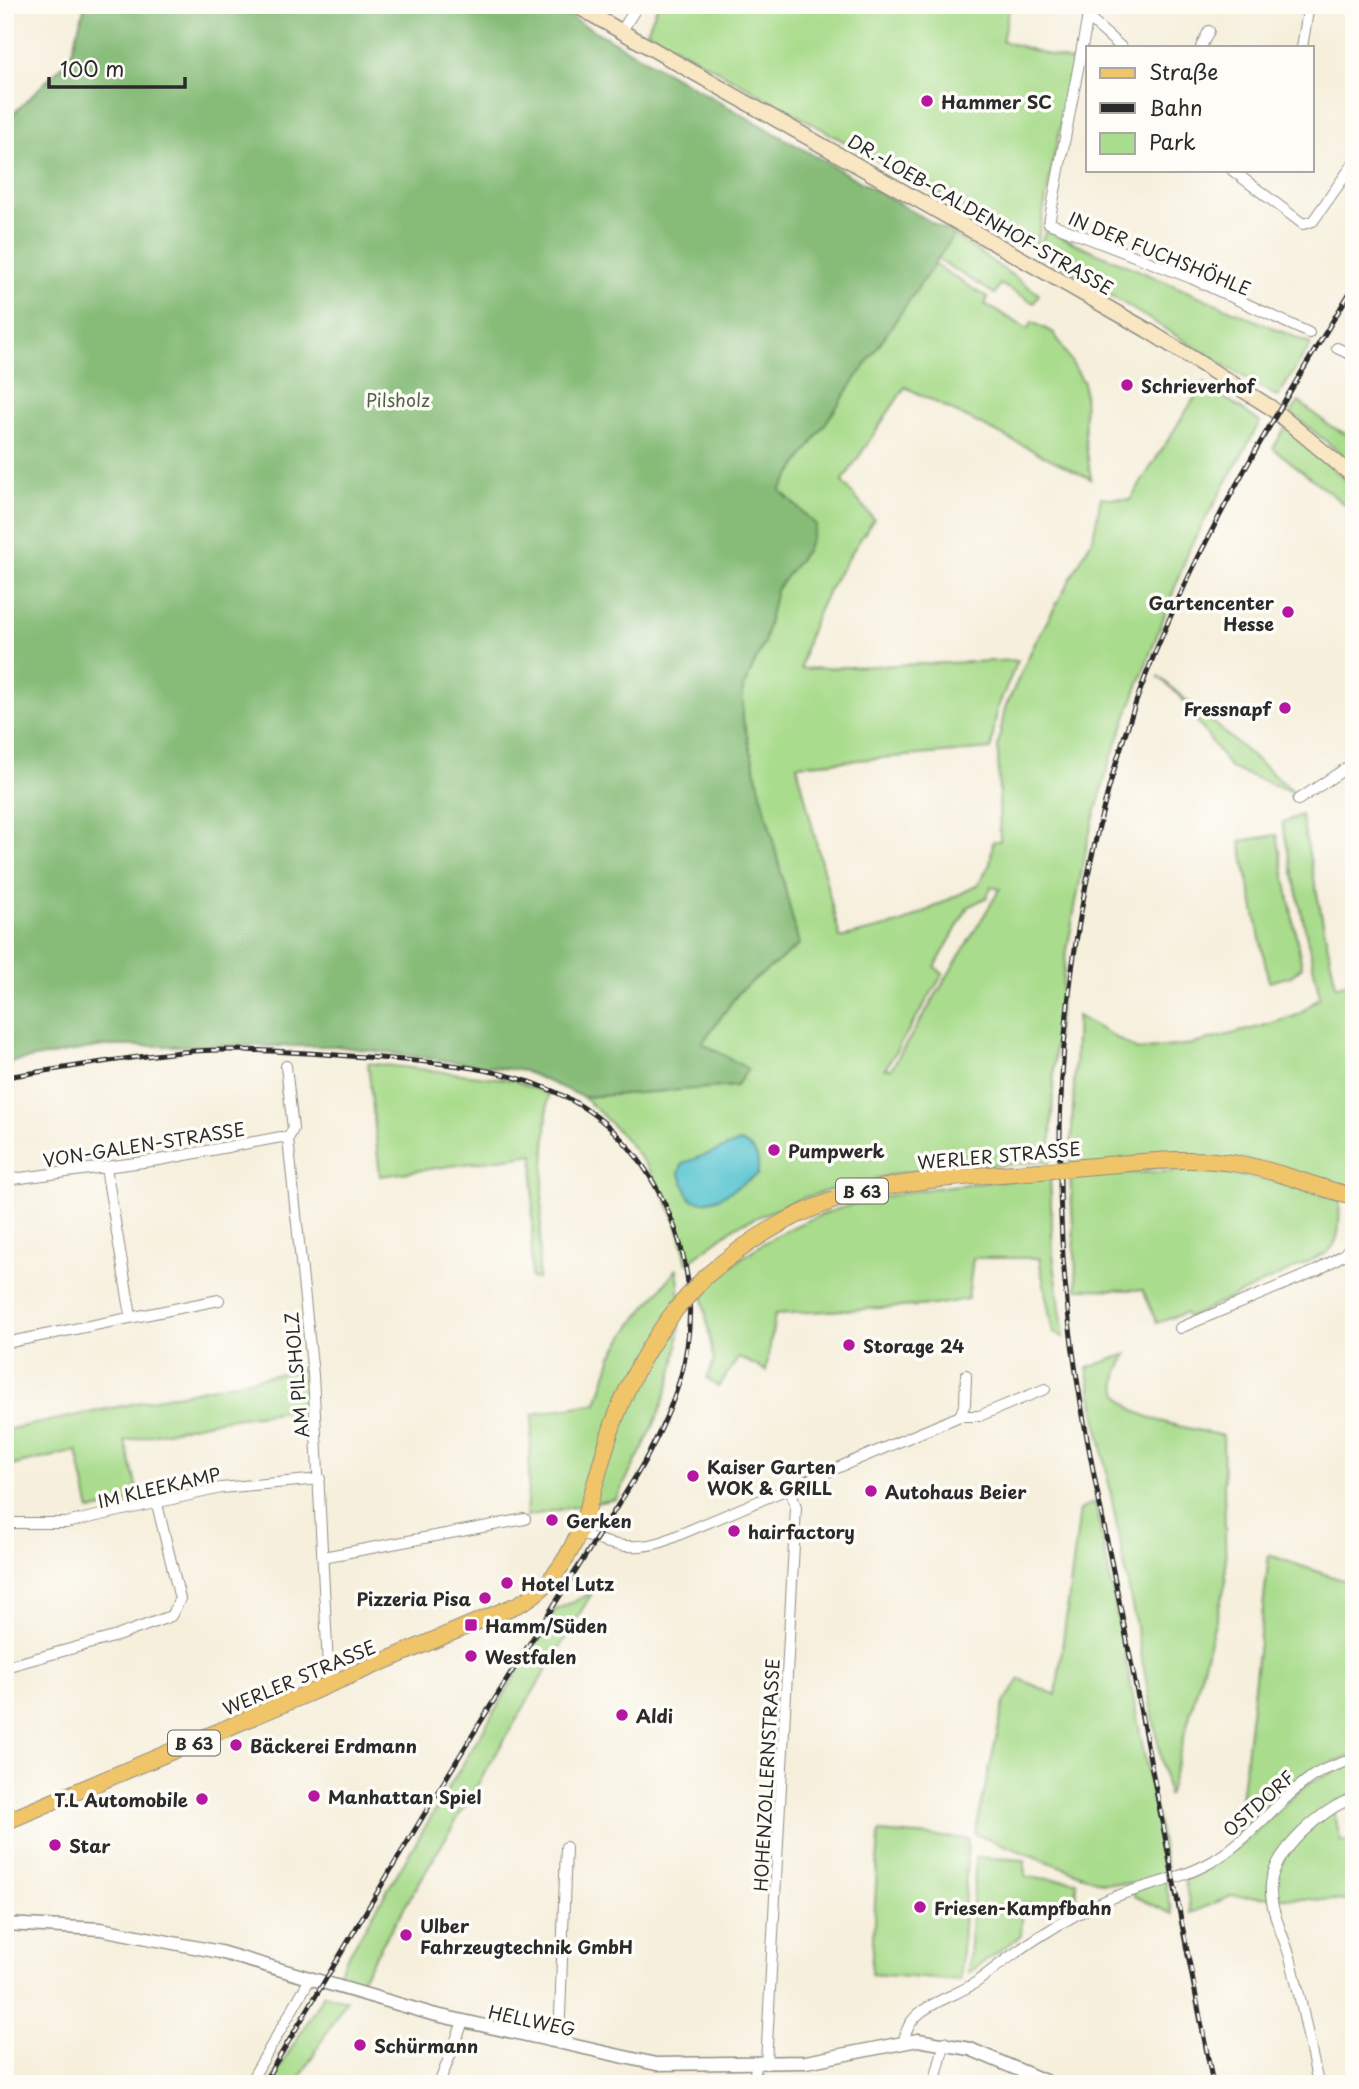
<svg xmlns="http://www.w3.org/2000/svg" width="1359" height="2089" font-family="'Playpen Sans',sans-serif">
	<rect width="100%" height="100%" fill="#fdfcf7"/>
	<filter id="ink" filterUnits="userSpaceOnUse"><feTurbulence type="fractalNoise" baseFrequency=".0143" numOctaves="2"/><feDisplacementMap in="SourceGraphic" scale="14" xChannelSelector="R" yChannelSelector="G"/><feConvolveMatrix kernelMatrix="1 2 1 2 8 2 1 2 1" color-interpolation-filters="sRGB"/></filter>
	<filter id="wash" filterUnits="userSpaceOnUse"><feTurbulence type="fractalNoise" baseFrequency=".00686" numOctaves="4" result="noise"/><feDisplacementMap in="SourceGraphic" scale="28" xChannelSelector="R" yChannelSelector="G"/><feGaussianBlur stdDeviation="1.57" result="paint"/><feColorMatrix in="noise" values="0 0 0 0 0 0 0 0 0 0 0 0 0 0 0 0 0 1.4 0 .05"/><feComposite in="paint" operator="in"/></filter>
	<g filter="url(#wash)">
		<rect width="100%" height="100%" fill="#f6efdc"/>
		<g fill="#a9dc8c" stroke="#6a845c" stroke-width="2" fill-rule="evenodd">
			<polygon points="658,5 1010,5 1002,41 1073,62 1036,249 647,31"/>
			<path d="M1046 231 1311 344 1278 397C1197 351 1119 298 1037 252Z"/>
			<polygon points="954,235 1039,294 1034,303 1000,284 995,294 937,259"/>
			<path d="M934 264 988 298 985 304 1028 329 1032 322 1054 333 1084 383 1085 438 1091 479 905 387 842 482 874 519C842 567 810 610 801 669L1018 660 997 709 991 749 797 765 840 938 902 923 978 885 990 864 993 841H1000L998 745 1005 708 1033 647 1093 538 1101 497 1130 500 1204 383 1260 422 1190 547 1110 761 1087 843 1065 961 1055 1047 1050 1161 902 1173 851 1184 800 1199 736 1226 687 1263C673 1190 637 1146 583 1097L736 1086 748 1069 702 1043 740 991 799 945 743 720V688L764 643 776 590 807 549 780 490ZM991 887 1000 889 891 1069H885L943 974 935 967 968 907 987 897Z"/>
			<polygon points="1299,402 1330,426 1354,438 1354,464 1291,413"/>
			<polygon points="1286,426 1354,487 1354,512 1273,448"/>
			<polygon points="1158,676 1295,793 1230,768 1178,694"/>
			<path d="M1301 815 1336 986 1354 982V1188L1245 1159 1080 1175 1207 1170 1291 1184 1340 1201C1338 1221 1343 1242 1325 1254L1188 1318 1185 1313 1157 1323 1143 1290 1077 1289 1070 1175 1077 1016 1138 1050 1193 1044 1263 1026 1298 1015 1320 997 1282 823Z"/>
			<polygon points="1277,835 1302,967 1291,976 1269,982 1240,841"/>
			<polygon points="368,1063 513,1080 548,1094 538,1279 531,1278 534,1154 380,1176"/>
			<path d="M1050 1176 1053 1255 1064 1337 1053 1333 1039 1258H973L968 1299 934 1305 775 1314 766 1371 739 1357 718 1387 707 1378 714 1362 702 1292C802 1192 918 1189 1050 1176Z"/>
			<path d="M677 1269C691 1361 658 1421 616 1499L526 1516 533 1414 597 1403 612 1356 630 1327Z"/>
			<path d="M1127 1354C1124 1360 1119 1368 1117 1375 1108 1422 1194 1427 1223 1436L1226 1582 1168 1796 1087 1368Z"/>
			<polygon points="307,1368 309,1408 219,1420 125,1441 140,1499 90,1511 77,1451 5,1467 5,1430"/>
			<polygon points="1095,1502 1168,1876 1166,1886 1173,1914 1134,1896 1131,1884 1104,1883 975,1834 1004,1703 1020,1679 1056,1695 1080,1510"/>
			<polygon points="1269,1555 1354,1584 1354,1755 1316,1768 1237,1835"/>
			<polygon points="592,1593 355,1990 333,1981 555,1610"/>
			<path d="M1354 1762V1795C1323 1805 1259 1859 1271 1895 1274 1858 1301 1828 1334 1811L1341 1842 1354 1839V1901L1231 1896 1191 1913 1185 1881 1239 1847 1305 1785Z"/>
			<polygon points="879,1832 968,1839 960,1981 871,1974"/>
			<polygon points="976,1857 1025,1860 1025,1877 1077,1881 1076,1906 1023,1903 1021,1936 968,1973"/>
			<polygon points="324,1994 346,2000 296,2084 270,2084"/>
		</g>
		<polygon fill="#86bc78" stroke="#587452" stroke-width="2" points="85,5 549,5 954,235 780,490 816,525 807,549 776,590 764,643 743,688 743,720 799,945 740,991 702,1043 748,1069 736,1086 583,1097 524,1071 336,1046 103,1046 5,1063 5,122 70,58"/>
		<path fill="#58c5d0" stroke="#42787e" stroke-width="2" d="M740 1142C755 1148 761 1159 757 1175 735 1186 716 1209 690 1199L679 1172 683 1163Z"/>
	</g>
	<g filter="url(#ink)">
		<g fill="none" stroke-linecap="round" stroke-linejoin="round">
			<defs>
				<g id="minor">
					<polyline points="1090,5 1049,223 1191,278 1309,333"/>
					<polyline points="1087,17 1121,47"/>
					<polyline points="621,32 638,5"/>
					<polyline points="1201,47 1209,31"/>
					<polyline points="1302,47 1309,5"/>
					<polyline points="1232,170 1303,224 1313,221 1354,163"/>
					<polyline points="1337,348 1354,356"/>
					<polyline points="1298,800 1354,763"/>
					<polyline points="286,1066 293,1129 288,1139 313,1375 328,1666 335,1683"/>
					<polyline points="106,1168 131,1316"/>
					<polyline points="5,1180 159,1160 281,1137 288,1139"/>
					<polyline points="1180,1328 1318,1270 1343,1255 1354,1243"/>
					<polyline points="5,1343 219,1300"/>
					<polyline points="960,1416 965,1404 966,1375"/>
					<polyline points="5,1523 66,1523 221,1488 320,1479"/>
					<path d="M578 1532C607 1545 631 1551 662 1542L960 1416H979L1045 1389"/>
					<polyline points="323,1557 525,1519"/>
					<polyline points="5,1667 117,1636 171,1616 180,1599 157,1504"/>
					<path d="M904 2042C908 2004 952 2000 978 1981 1019 1949 1060 1920 1109 1899 1144 1885 1180 1880 1213 1861 1250 1839 1275 1803 1310 1778 1322 1769 1339 1764 1354 1759"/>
					<polyline points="559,2044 566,1847"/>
					<polyline points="766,2064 796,1507 790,1489"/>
					<polyline points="249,2084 310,1979"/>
					<polyline points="439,2084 463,2022"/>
					<polyline points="754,2084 756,2065"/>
					<polyline points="934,2084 945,2042"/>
					<path d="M1318 2084C1309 2041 1301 1999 1290 1957 1283 1934 1269 1909 1271 1884 1273 1852 1324 1807 1354 1798"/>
				</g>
				<polyline id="tertiary" points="5,1924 101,1929 220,1952 432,2014 656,2064 806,2062 918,2040 970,2049 1052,2084"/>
				<polyline id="secondary" points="575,5 1147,330 1270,407 1354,477"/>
				<g id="primary">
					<path d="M1083 1167C1135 1163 1188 1155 1239 1164 1278 1170 1315 1188 1354 1196"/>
					<path d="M705 1277C818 1180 901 1182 1041 1171"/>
					<path d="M5 1822 519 1604C585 1570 591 1482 615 1419 630 1379 650 1342 677 1308"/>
				</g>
			</defs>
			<use href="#minor" stroke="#908d84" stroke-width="12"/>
			<use href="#tertiary" stroke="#908d84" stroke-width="15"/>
			<use href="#secondary" stroke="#908d84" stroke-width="17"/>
			<use href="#primary" stroke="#908d84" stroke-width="18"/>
			<use href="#minor" stroke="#fff" stroke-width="10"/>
			<use href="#tertiary" stroke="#fff" stroke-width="12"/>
			<use href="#secondary" stroke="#f9e7c3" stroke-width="14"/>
			<use href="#primary" stroke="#f0c469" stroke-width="16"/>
			<defs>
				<g id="rail">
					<path d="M5 1077C68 1068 130 1056 193 1051 251 1048 308 1053 365 1057 495 1066 608 1076 668 1211 692 1264 696 1323 680 1379 663 1437 629 1489 596 1539 567 1585 537 1631 508 1678 424 1811 345 1948 263 2084"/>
					<path d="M1213 2084C1185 1933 1155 1782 1125 1631 1100 1502 1069 1372 1062 1240 1052 1058 1075 874 1136 702 1189 554 1272 420 1354 286"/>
				</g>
			</defs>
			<use href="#rail" stroke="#2b2b2b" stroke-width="5"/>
			<use href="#rail" stroke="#fdfcf7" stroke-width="2.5" stroke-dasharray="8" stroke-linecap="butt"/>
			<defs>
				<g id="primary-bridge">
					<polyline points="1041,1171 1083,1167"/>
					<polyline points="677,1308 705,1277"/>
				</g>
			</defs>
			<use href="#primary-bridge" stroke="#908d84" stroke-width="18" stroke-linecap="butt"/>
			<use href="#primary-bridge" stroke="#f0c469" stroke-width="16"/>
		</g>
	</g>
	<g fill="#b5179e" stroke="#fdfcf7" stroke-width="2.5">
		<circle cx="927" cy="101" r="7"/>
		<circle cx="1127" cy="385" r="7"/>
		<circle cx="1288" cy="612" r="7"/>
		<circle cx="1285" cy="708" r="7"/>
		<circle cx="774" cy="1150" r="7"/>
		<circle cx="849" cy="1345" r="7"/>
		<circle cx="693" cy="1476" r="7"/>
		<circle cx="871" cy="1491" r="7"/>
		<circle cx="552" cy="1520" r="7"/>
		<circle cx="734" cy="1531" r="7"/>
		<circle cx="507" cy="1583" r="7"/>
		<circle cx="485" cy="1598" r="7"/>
		<rect x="464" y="1618" width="14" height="14" rx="3.5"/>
		<circle cx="471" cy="1656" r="7"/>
		<circle cx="622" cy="1715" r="7"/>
		<circle cx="236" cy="1745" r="7"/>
		<circle cx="314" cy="1796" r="7"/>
		<circle cx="202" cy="1799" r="7"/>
		<circle cx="55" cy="1845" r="7"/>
		<circle cx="920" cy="1907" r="7"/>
		<circle cx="406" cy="1935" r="7"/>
		<circle cx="360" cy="2045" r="7"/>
	</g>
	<g text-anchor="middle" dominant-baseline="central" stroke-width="7" stroke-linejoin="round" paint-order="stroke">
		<g fill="#fdfcf7" stroke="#6a6a68" stroke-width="2">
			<rect x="836" y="1178.5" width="52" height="25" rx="5"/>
			<rect x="168" y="1730.5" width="52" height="25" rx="5"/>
		</g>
		<g font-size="16" font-weight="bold" fill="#2b2b2b">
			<text x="862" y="1191">B 63</text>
			<text x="194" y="1743">B 63</text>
		</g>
		<g font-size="18" font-weight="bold" fill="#2b2b2b" stroke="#fdfcf7" text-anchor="start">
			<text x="941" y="101">Hammer SC</text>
			<text x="1141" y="385">Schrieverhof</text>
			<text x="1274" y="602" text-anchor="end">Gartencenter<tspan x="1274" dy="21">Hesse</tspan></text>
			<text x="1271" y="708" text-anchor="end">Fressnapf</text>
			<text x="788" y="1150">Pumpwerk</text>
			<text x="863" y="1345">Storage 24</text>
			<text x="707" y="1466">Kaiser Garten<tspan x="707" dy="21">WOK &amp; GRILL</tspan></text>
			<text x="885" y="1491">Autohaus Beier</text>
			<text x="566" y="1520">Gerken</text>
			<text x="748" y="1531">hairfactory</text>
			<text x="521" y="1583">Hotel Lutz</text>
			<text x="471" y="1598" text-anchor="end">Pizzeria Pisa</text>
			<text x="485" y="1625">Hamm/Süden</text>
			<text x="485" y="1656">Westfalen</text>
			<text x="636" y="1715">Aldi</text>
			<text x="250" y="1745">Bäckerei Erdmann</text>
			<text x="328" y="1796">Manhattan Spiel</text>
			<text x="188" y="1799" text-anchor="end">T.L Automobile</text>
			<text x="69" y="1845">Star</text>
			<text x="934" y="1907">Friesen-Kampfbahn</text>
			<text x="420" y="1925">Ulber<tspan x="420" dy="21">Fahrzeugtechnik GmbH</tspan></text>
			<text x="374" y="2045">Schürmann</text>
		</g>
		<g font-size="18" fill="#2b2b2b" stroke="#fdfcf7">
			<text transform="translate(981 214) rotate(30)">DR.-LOEB-CALDENHOF-STRASSE</text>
			<text transform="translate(1160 253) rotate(22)">IN DER FUCHSHÖHLE</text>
			<text transform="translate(144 1144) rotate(-9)">VON-GALEN-STRASSE</text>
			<text transform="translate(999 1155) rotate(-5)">WERLER STRASSE</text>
			<text transform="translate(296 1375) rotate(-95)">AM PILSHOLZ</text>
			<text transform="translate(159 1487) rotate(-13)">IM KLEEKAMP</text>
			<text transform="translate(299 1677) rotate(-23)">WERLER STRASSE</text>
			<text transform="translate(766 1775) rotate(-87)">HOHENZOLLERNSTRASSE</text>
			<text transform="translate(1258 1803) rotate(-42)">OSTDORF</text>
			<text transform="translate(532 2020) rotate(12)">HELLWEG</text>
		</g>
		<g font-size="18" fill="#516048" stroke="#fdfcf7">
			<text x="398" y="399">Pilsholz</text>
		</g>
	</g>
	<rect width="1359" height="2089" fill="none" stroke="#fdfcf7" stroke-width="28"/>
	<rect x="1086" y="46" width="228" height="126" fill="#fdfcf7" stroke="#a9a8a5" stroke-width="2"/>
	<rect x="1100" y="68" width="35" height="10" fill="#f0c469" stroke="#a9a8a5" stroke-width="2"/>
	<text x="1149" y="80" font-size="21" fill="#2b2b2b">Straße</text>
	<rect x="1100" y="103" width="35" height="10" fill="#2b2b2b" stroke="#a9a8a5" stroke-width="2"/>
	<text x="1149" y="116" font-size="21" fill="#2b2b2b">Bahn</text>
	<rect x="1100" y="133" width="35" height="21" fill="#a9dc8c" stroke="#a9a8a5" stroke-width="2"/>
	<text x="1149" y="150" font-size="21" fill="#2b2b2b">Park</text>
	<path d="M49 77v10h136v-10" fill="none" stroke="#2b2b2b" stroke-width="3.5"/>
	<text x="60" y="77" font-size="21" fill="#2b2b2b" stroke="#fdfcf7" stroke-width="5" paint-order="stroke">100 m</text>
</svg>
